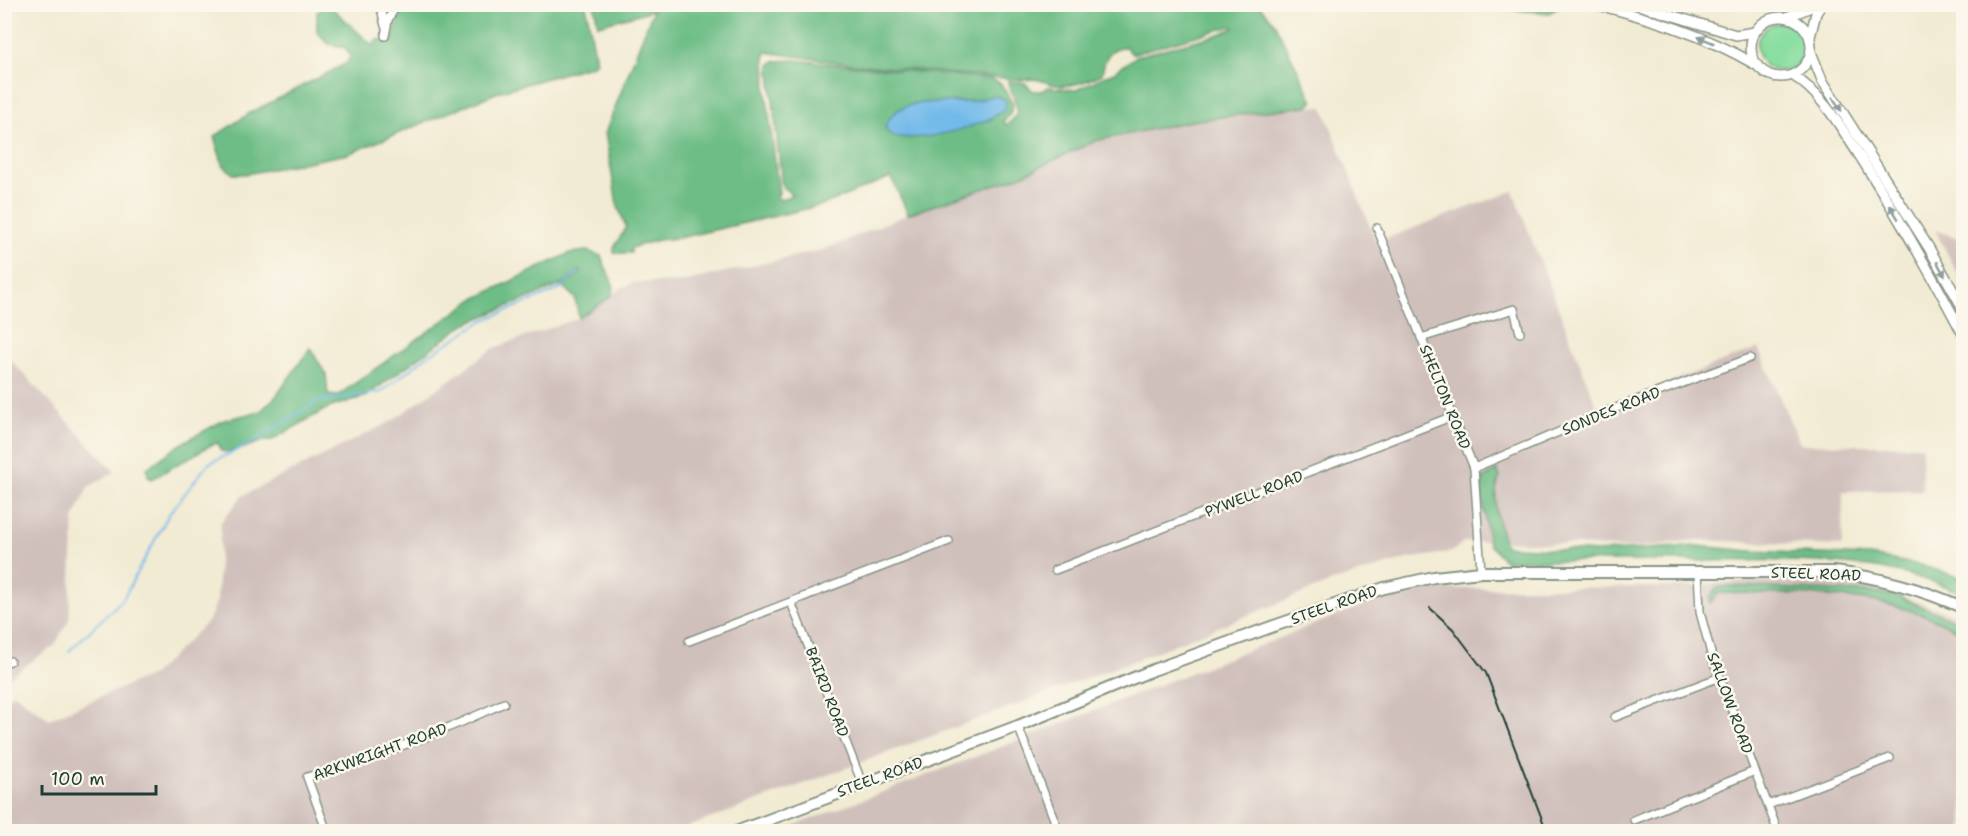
<svg xmlns="http://www.w3.org/2000/svg" width="1968" height="836" font-family="'Shantell Sans',sans-serif">
	<rect width="100%" height="100%" fill="#fbf7ec"/>
	<filter id="ink" filterUnits="userSpaceOnUse"><feTurbulence type="fractalNoise" baseFrequency=".0167" numOctaves="2"/><feDisplacementMap in="SourceGraphic" scale="12" xChannelSelector="R" yChannelSelector="G"/><feConvolveMatrix kernelMatrix="1 2 1 2 8 2 1 2 1" color-interpolation-filters="sRGB"/></filter>
	<filter id="wash" filterUnits="userSpaceOnUse"><feTurbulence type="fractalNoise" baseFrequency=".008" numOctaves="4" result="noise"/><feDisplacementMap in="SourceGraphic" scale="24" xChannelSelector="R" yChannelSelector="G"/><feGaussianBlur stdDeviation="1.35" result="paint"/><feColorMatrix in="noise" values="0 0 0 0 0 0 0 0 0 0 0 0 0 0 0 0 0 1.4 0 .05"/><feComposite in="paint" operator="in"/></filter>
	<g filter="url(#wash)">
		<rect width="100%" height="100%" fill="#f2ebd3"/>
		<g fill="#d0c0bc">
			<polygon points="1307,106 1323,107 1376,242 1513,191 1598,410 1758,348 1800,444 1922,446 1922,490 1843,491 1842,546 1696,540 1630,548 1505,541 1463,542 1452,552 1407,559 1334,581 1128,663 677,831 5,831 4,698 14,694 49,719 154,674 209,620 217,600 221,522 242,496 392,421 494,348 579,318 621,288 633,283 682,282 823,250 908,214 1018,177 1095,141 1191,121"/>
			<polygon points="1935,230 1963,240 1963,283"/>
			<polygon points="4,353 115,472 88,487 74,519 69,620 54,646 5,680"/>
			<polygon points="1740,581 1849,583 1875,587 1963,618 1963,831 777,832 1001,747 1369,603 1424,589 1684,587"/>
		</g>
		<circle fill="#89dea0" stroke="#548e6a" stroke-width="1.5" cx="1781" cy="47" r="24"/>
		<g fill="#6ebd86" stroke="#467d5d" stroke-width="1.5" fill-rule="evenodd">
			<path d="M329 5 373 46 377 39 392 41C396 25 398 13 413 5H586L596 61 593 65 501 91 348 154 246 174H233L223 165 214 137 250 113 347 63 350 57 346 48 329 44 317 32V12Z"/>
			<path d="M594 5H1259L1275 24 1313 101 1307 106 1191 121 1095 141 1018 177 908 214 891 177 823 205 679 238 658 240 631 248V253H614V248L626 227 617 204 605 133 653 10 598 25ZM1232 26 1234 28 1217 35 1137 56 1114 72 1076 90 1049 87 1041 91H1033L1025 83 1008 81C1012 100 1027 111 1006 125L1003 121 1010 114 1013 104 1001 84 993 79 794 60 775 61 770 65V73L782 186 792 195 779 200 777 197 779 193 766 91 765 52 853 64 1024 80C1036 78 1040 80 1051 84 1070 89 1085 82 1102 74 1104 60 1109 46 1126 47L1132 54ZM972 101 992 119 934 135 896 137 912 104Z"/>
			<polygon points="1544,5 1558,8 1549,13 1467,5"/>
			<path d="M587 251 601 256 614 287 611 296 579 318 575 298 563 287 581 273 580 270 561 285 465 324 366 396 328 408 272 440C255 440 238 455 221 451L218 443 211 445 152 479 148 477 147 468 184 442 224 420 261 411 277 395 310 348 326 374 328 395 337 396 474 299 570 253Z"/>
			<path d="M1497 470 1500 477C1490 499 1499 524 1505 546L1596 552 1698 546 1751 551 1870 556 1920 565 1963 578V594C1881 557 1796 560 1708 561 1640 561 1573 561 1506 561L1489 545 1481 491 1483 479Z"/>
			<path d="M1730 586 1880 593 1901 598 1963 624V634C1891 590 1800 594 1718 593L1710 603V597L1717 588Z"/>
		</g>
		<path fill="#72baea" stroke="#487c8f" stroke-width="1.5" d="M995 96 1006 100 1005 109C983 127 918 144 891 135L885 128C894 95 942 103 968 102 977 101 986 97 995 96Z"/>
		<g fill="none" stroke-linecap="round" stroke-linejoin="round">
			<polyline stroke="#72baea" stroke-width="2" points="68,652 123,599 169,514 208,464 251,443 319,401 381,392 426,357 484,320 558,290 579,272"/>
		</g>
	</g>
	<g filter="url(#ink)">
		<g fill="none" stroke-linecap="round" stroke-linejoin="round">
			<defs>
				<g id="minor">
					<polyline points="380,4 385,26"/>
					<polyline points="385,36 388,20 397,4"/>
					<polyline points="1377,228 1474,468 1481,572"/>
					<polyline points="1421,338 1514,309 1520,333"/>
					<polyline points="1474,468 1608,411 1750,358"/>
					<polyline points="1055,570 1453,416"/>
					<polyline points="1698,571 1700,612 1712,657 1778,832"/>
					<polyline points="791,602 862,783"/>
					<polyline points="689,641 949,541"/>
					<polyline points="4,663 10,661"/>
					<polyline points="1615,717 1720,677"/>
					<polyline points="1018,726 1059,832"/>
					<polyline points="1768,805 1890,758"/>
					<polyline points="1634,820 1755,771"/>
					<polyline points="142,832 153,827"/>
					<path d="M327 832 307 777C374 758 440 733 504 703"/>
				</g>
				<g id="tertiary">
					<path d="M1594 4C1649 18 1706 35 1756 65"/>
					<polyline points="1635,4 1736,35 1755,32"/>
					<circle cx="1781" cy="47" r="30"/>
					<polyline points="1787,17 1818,4"/>
					<polyline points="1810,37 1816,13 1822,4"/>
					<polyline points="1811,52 1822,80 1929,248 1964,310"/>
					<path d="M1792 75C1823 94 1841 128 1861 158 1898 216 1932 275 1964 336"/>
				</g>
				<path id="primary" d="M736 832 1018 726 1153 670 1271 627 1384 588 1434 577 1481 572H1834C1880 577 1921 589 1964 608"/>
			</defs>
			<use href="#minor" stroke="#889484" stroke-width="10"/>
			<use href="#tertiary" stroke="#889484" stroke-width="12"/>
			<use href="#primary" stroke="#889484" stroke-width="14"/>
			<use href="#minor" stroke="#fff" stroke-width="7"/>
			<use href="#tertiary" stroke="#fff" stroke-width="9"/>
			<use href="#primary" stroke="#fff" stroke-width="10"/>
			<polyline stroke="#1f3d34" stroke-width="2" points="1430,608 1453,629 1486,673 1547,832"/>
		</g>
		<defs><path id="oneway-solid" d="M-6-.8H1V-3.2L6.5 0L1 3.2V.8H-6Z" transform="scale(1.5)"/></defs>
		<g fill="#8f9e9a">
			<use href="#oneway-solid" transform="translate(1706 40) rotate(-158)"/>
			<use href="#oneway-solid" transform="translate(1837 104) rotate(57)"/>
			<use href="#oneway-solid" transform="translate(1894 212) rotate(-121)"/>
			<use href="#oneway-solid" transform="translate(1941 269) rotate(61)"/>
		</g>
	</g>
	<g text-anchor="middle" dominant-baseline="central" stroke-width="5" stroke-linejoin="round" paint-order="stroke">
		<g font-size="15" fill="#1f3d34" stroke="#fbf7ec">
			<text transform="translate(1445 397) rotate(68)">SHELTON ROAD</text>
			<text transform="translate(1611 411) rotate(-22)">SONDES ROAD</text>
			<text transform="translate(1254 494) rotate(-21)">PYWELL ROAD</text>
			<text transform="translate(1816 574) rotate(2)">STEEL ROAD</text>
			<text transform="translate(1334 605) rotate(-19)">STEEL ROAD</text>
			<text transform="translate(827 692) rotate(69)">BAIRD ROAD</text>
			<text transform="translate(1730 703) rotate(70)">SALLOW ROAD</text>
			<text transform="translate(380 752) rotate(-20)">ARKWRIGHT ROAD</text>
			<text transform="translate(880 777) rotate(-20)">STEEL ROAD</text>
		</g>
	</g>
	<rect width="1968" height="836" fill="none" stroke="#fbf7ec" stroke-width="24"/>
	<path d="M42 785v9h114v-9" fill="none" stroke="#1f3d34" stroke-width="3"/>
	<text x="51" y="785" font-size="18" fill="#1f3d34" stroke="#fbf7ec" stroke-width="4.5" paint-order="stroke">100 m</text>
</svg>
